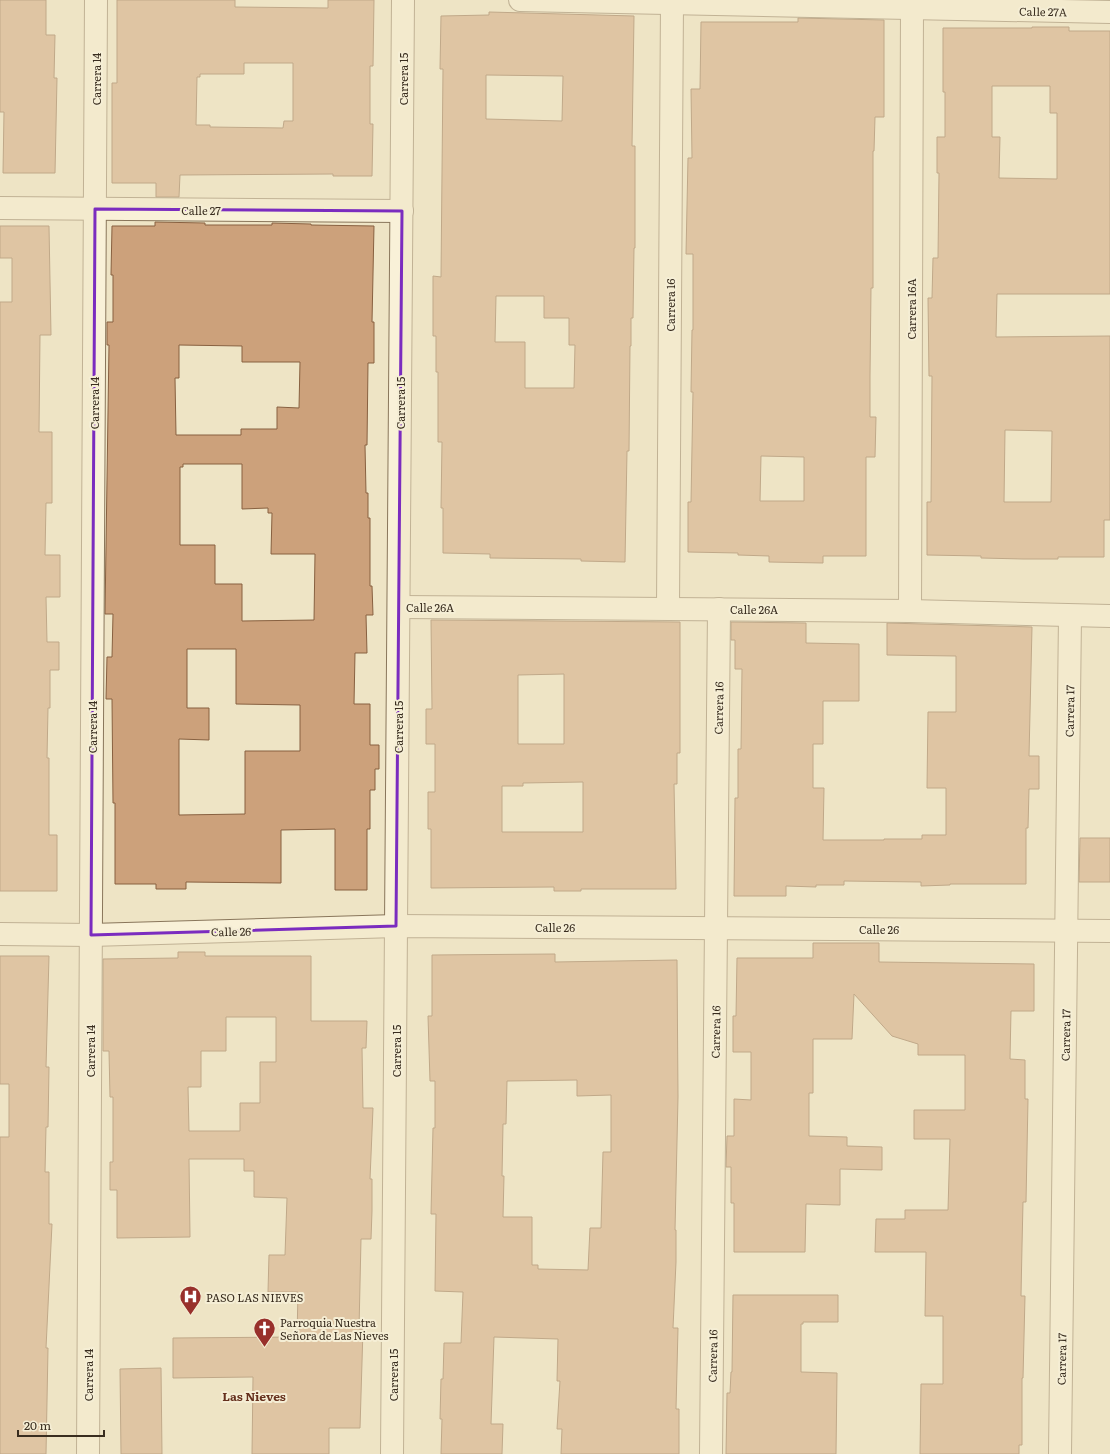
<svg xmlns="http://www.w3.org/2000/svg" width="1110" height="1454" font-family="Literata,serif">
	<rect width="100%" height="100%" fill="#eee4c5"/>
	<g fill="#cca17b" stroke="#886141" fill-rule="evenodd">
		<polygon points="0,0 46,0 46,35 55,35 54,78 57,78 55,173 3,173 4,112 0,112"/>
		<path d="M117 0H235V7L328 8V0H374L373 66H370V124H373L372 176H333V174L180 175 179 197H156V183H112V83H117ZM244 63H293V121H284L283 128 210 127V125H196L197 77H200V74H244Z"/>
		<path d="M489 12 634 16 632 146H635V248H634L633 318H631V346H630L629 451H627L625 562 581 561V559L490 558V554L443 553V508H441L442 442H438V372H436V336H433V276L441 277 443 69H440L441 16 489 15ZM486 75 563 76 562 121 486 119ZM496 296H544V318H569V345H575L574 388H525V342H495Z"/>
		<path d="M798 18 884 20V117H875L874 151H873V288H871L870 376V417H876L875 457H866V556H823V563L769 562V556L738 555V553L688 552V502H691L693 392H691L692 330H693V254H686L688 158H692L691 89H700L701 22H798ZM761 456 804 457V501H760Z"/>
		<path d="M1032 27H1069V31H1110V294H997L996 337 1110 336V520H1104V557H1058V559H1023L981 558V556L927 555V502H931L932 376H929L928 298H932L933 258H938L939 173H937V137H945V92H943V28H1032ZM992 86H1050V113H1057V179L999 178 1000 137H992ZM1005 430 1052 431 1051 502H1004Z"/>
		<path d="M155 222 205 223V225H272V223L311 224V225L374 226 372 322H374V363H368L367 445H365L366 493H368V518H370V586H372L373 615H366L367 653H355L354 704H370V745H379V769H375V790H370V829H367V890H335V829L281 830V883L186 882V889H156V884H115V803H113L112 699H106L107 657H112L113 614H105L109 345H107V322H113V275H111L112 226H155ZM179 345 242 346V362H300L299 408 277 407V429H241V435H176L175 378H179ZM183 464H242V509L268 508V513H272L271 554H315L314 620 242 621V584H215V545H180V467H183ZM187 649H236V704L300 705V751H245V814L179 815V739L209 740V708H187Z"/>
		<polygon points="0,226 49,226 51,335 40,335 39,432 52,432 52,503 46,503 45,555 60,555 60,597 46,597 47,642 59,642 59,670 50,670 50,708 48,708 47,758 49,758 49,835 57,835 57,891 0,891 0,302 12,302 12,258 0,258"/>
		<path d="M431 620 680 622V753H677V784H674L676 889H581V891H554V887L431 888V829H428V792H435V744H426V709H432ZM564 674V744H518V675ZM583 782V832H502V786H523V783Z"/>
		<polygon points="731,622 806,623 806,643 859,644 859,701 823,701 823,744 813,744 813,788 824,788 823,840 884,840 884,839 922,839 922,835 946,835 946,788 927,788 928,712 956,712 956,656 887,655 887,623 1032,627 1029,756 1039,756 1039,789 1029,789 1028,828 1026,828 1026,884 950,884 950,885 921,886 921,882 844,881 844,885 816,885 816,887 786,886 786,896 734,896 735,798 738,798 738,749 741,749 742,669 735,669 735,640 731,640"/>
		<polygon points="1080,838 1110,838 1110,882 1079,882"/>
		<polygon points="813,943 879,943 879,962 1034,964 1034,1011 1011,1011 1010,1059 1025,1060 1025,1099 1028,1099 1026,1202 1023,1202 1022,1246 1021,1296 1025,1296 1023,1378 1022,1378 1022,1445 1019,1445 1019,1454 920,1454 921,1384 943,1384 943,1316 925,1316 926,1252 875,1252 876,1219 905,1219 905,1210 948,1210 950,1139 914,1139 914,1110 965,1110 965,1055 918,1055 918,1044 892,1036 854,994 852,1039 813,1039 813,1093 809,1093 809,1136 847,1137 847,1146 882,1147 882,1170 840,1169 840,1205 806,1204 805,1252 734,1252 734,1203 731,1203 731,1167 726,1167 727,1136 734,1136 734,1099 751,1100 751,1052 733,1052 733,1016 736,1016 737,958 813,958"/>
		<path d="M178 952H205V956H311V1021H367L366 1048H362L363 1108H373L370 1179H372V1211L371 1239H361L359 1329H363L360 1428H329V1454H252L253 1377 173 1378V1338L297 1337 298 1292H268L269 1255H285L287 1198 254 1197V1171H244V1159H189L190 1237 117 1238V1190H110V1162H113V1097H110L109 1051H103V959L178 958ZM226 1017H276V1062H260V1103H240V1131H189L188 1087H201V1051H226Z"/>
		<path d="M555 954V962L677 960 678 1097 675 1230H676V1262L673 1328H678L676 1409H679V1454H561L562 1429H557L560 1381H557L558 1339 494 1337 491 1424H503L502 1454H441L442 1419H440L441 1379H443L444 1343H461L463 1292 435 1291 436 1214H431L433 1128H435V1081H430L428 1016H432V955ZM577 1080V1096L611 1095V1152H603L601 1228H590L588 1270 538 1269V1265H532V1217H503L504 1176H502L503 1124H506L507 1081Z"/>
		<polygon points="0,956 49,956 46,1067 49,1067 48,1127 46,1127 45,1172 49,1172 49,1224 52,1224 46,1348 48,1348 46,1454 0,1454 0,1137 9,1137 9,1084 0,1084"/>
		<polygon points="733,1295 838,1295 838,1322 803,1322 803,1324 801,1324 801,1372 837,1373 836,1454 726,1454 727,1393 730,1393 731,1372 732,1372"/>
		<polygon points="161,1368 162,1454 121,1454 120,1369"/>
	</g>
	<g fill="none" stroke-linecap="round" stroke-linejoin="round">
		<defs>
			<g id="minor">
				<polyline points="520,0 1110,12"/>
				<polyline points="0,208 402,211"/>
				<polyline points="399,607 910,611 1110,616"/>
				<polyline points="668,608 672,3"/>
				<polyline points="910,611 912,7"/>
				<polyline points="0,934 91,935 396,926 1110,931"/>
				<polyline points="88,1454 96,0"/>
				<polyline points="392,1454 403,0"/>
				<polyline points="711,1454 719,609"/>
				<polyline points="1060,1454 1070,616"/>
			</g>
		</defs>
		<use href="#minor" stroke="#89765b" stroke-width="24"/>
		<use href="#minor" stroke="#f9f1d8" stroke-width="22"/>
	</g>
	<path d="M0 0H1110V1454H0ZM95 209 402 211 396 926 91 935Z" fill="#eee4c5" fill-opacity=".55" fill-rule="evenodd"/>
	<path fill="none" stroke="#7b2cbf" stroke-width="3" stroke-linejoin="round" d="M95 209 402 211 396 926 91 935Z"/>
	<defs>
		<symbol id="hospital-pin" viewBox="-11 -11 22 30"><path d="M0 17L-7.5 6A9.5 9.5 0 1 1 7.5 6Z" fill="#98302b" stroke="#f5eed5"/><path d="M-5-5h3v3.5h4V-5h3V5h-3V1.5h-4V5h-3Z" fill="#fff"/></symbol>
		<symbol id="church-pin" viewBox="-11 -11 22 30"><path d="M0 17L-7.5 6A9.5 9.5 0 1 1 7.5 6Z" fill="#98302b" stroke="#f5eed5"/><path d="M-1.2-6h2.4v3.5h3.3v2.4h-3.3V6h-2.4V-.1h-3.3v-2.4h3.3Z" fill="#fff"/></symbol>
	</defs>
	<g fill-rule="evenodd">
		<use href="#hospital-pin" x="178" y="1284" width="25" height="34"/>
		<use href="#church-pin" x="252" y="1316" width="25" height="34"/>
	</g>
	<g text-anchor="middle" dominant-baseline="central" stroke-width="4" stroke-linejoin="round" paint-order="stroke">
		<g font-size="11" fill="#392d1f" stroke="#f5eed5">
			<text transform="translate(1043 11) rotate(1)">Calle 27A</text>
			<text transform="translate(96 79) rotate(-90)">Carrera 14</text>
			<text transform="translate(403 79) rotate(-90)">Carrera 15</text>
			<text x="201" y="210">Calle 27</text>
			<text transform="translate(670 305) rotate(-90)">Carrera 16</text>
			<text transform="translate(911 309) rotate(-90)">Carrera 16A</text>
			<text transform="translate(94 403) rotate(-90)">Carrera 14</text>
			<text transform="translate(400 403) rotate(-90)">Carrera 15</text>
			<text x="430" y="607">Calle 26A</text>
			<text x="754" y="609">Calle 26A</text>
			<text transform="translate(718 708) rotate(-89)">Carrera 16</text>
			<text transform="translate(1069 711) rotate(-89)">Carrera 17</text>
			<text transform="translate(92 727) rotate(-90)">Carrera 14</text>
			<text transform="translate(398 727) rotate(-90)">Carrera 15</text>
			<text x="555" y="927">Calle 26</text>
			<text x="879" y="929">Calle 26</text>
			<text transform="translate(231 931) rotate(-1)">Calle 26</text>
			<text transform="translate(715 1032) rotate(-89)">Carrera 16</text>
			<text transform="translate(1065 1035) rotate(-89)">Carrera 17</text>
			<text transform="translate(90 1051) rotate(-90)">Carrera 14</text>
			<text transform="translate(396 1051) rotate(-90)">Carrera 15</text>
			<text transform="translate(712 1356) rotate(-89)">Carrera 16</text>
			<text transform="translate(1061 1359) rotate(-89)">Carrera 17</text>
			<text transform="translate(88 1375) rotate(-90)">Carrera 14</text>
			<text transform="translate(393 1375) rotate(-90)">Carrera 15</text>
		</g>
		<g font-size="11" fill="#392d1f" stroke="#f5eed5" text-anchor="start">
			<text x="206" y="1297">PASO LAS NIEVES</text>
			<text x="280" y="1322">Parroquia Nuestra<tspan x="280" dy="13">Señora de Las Nieves</tspan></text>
		</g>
		<g font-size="12" font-weight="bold" fill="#66311e" stroke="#f5eed5">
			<text x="254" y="1396">Las Nieves</text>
		</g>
	</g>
	<path d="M18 1430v6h86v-6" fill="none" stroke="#392d1f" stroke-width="2"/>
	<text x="24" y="1430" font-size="12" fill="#392d1f" stroke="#f5eed5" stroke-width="3" paint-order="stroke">20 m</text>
</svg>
